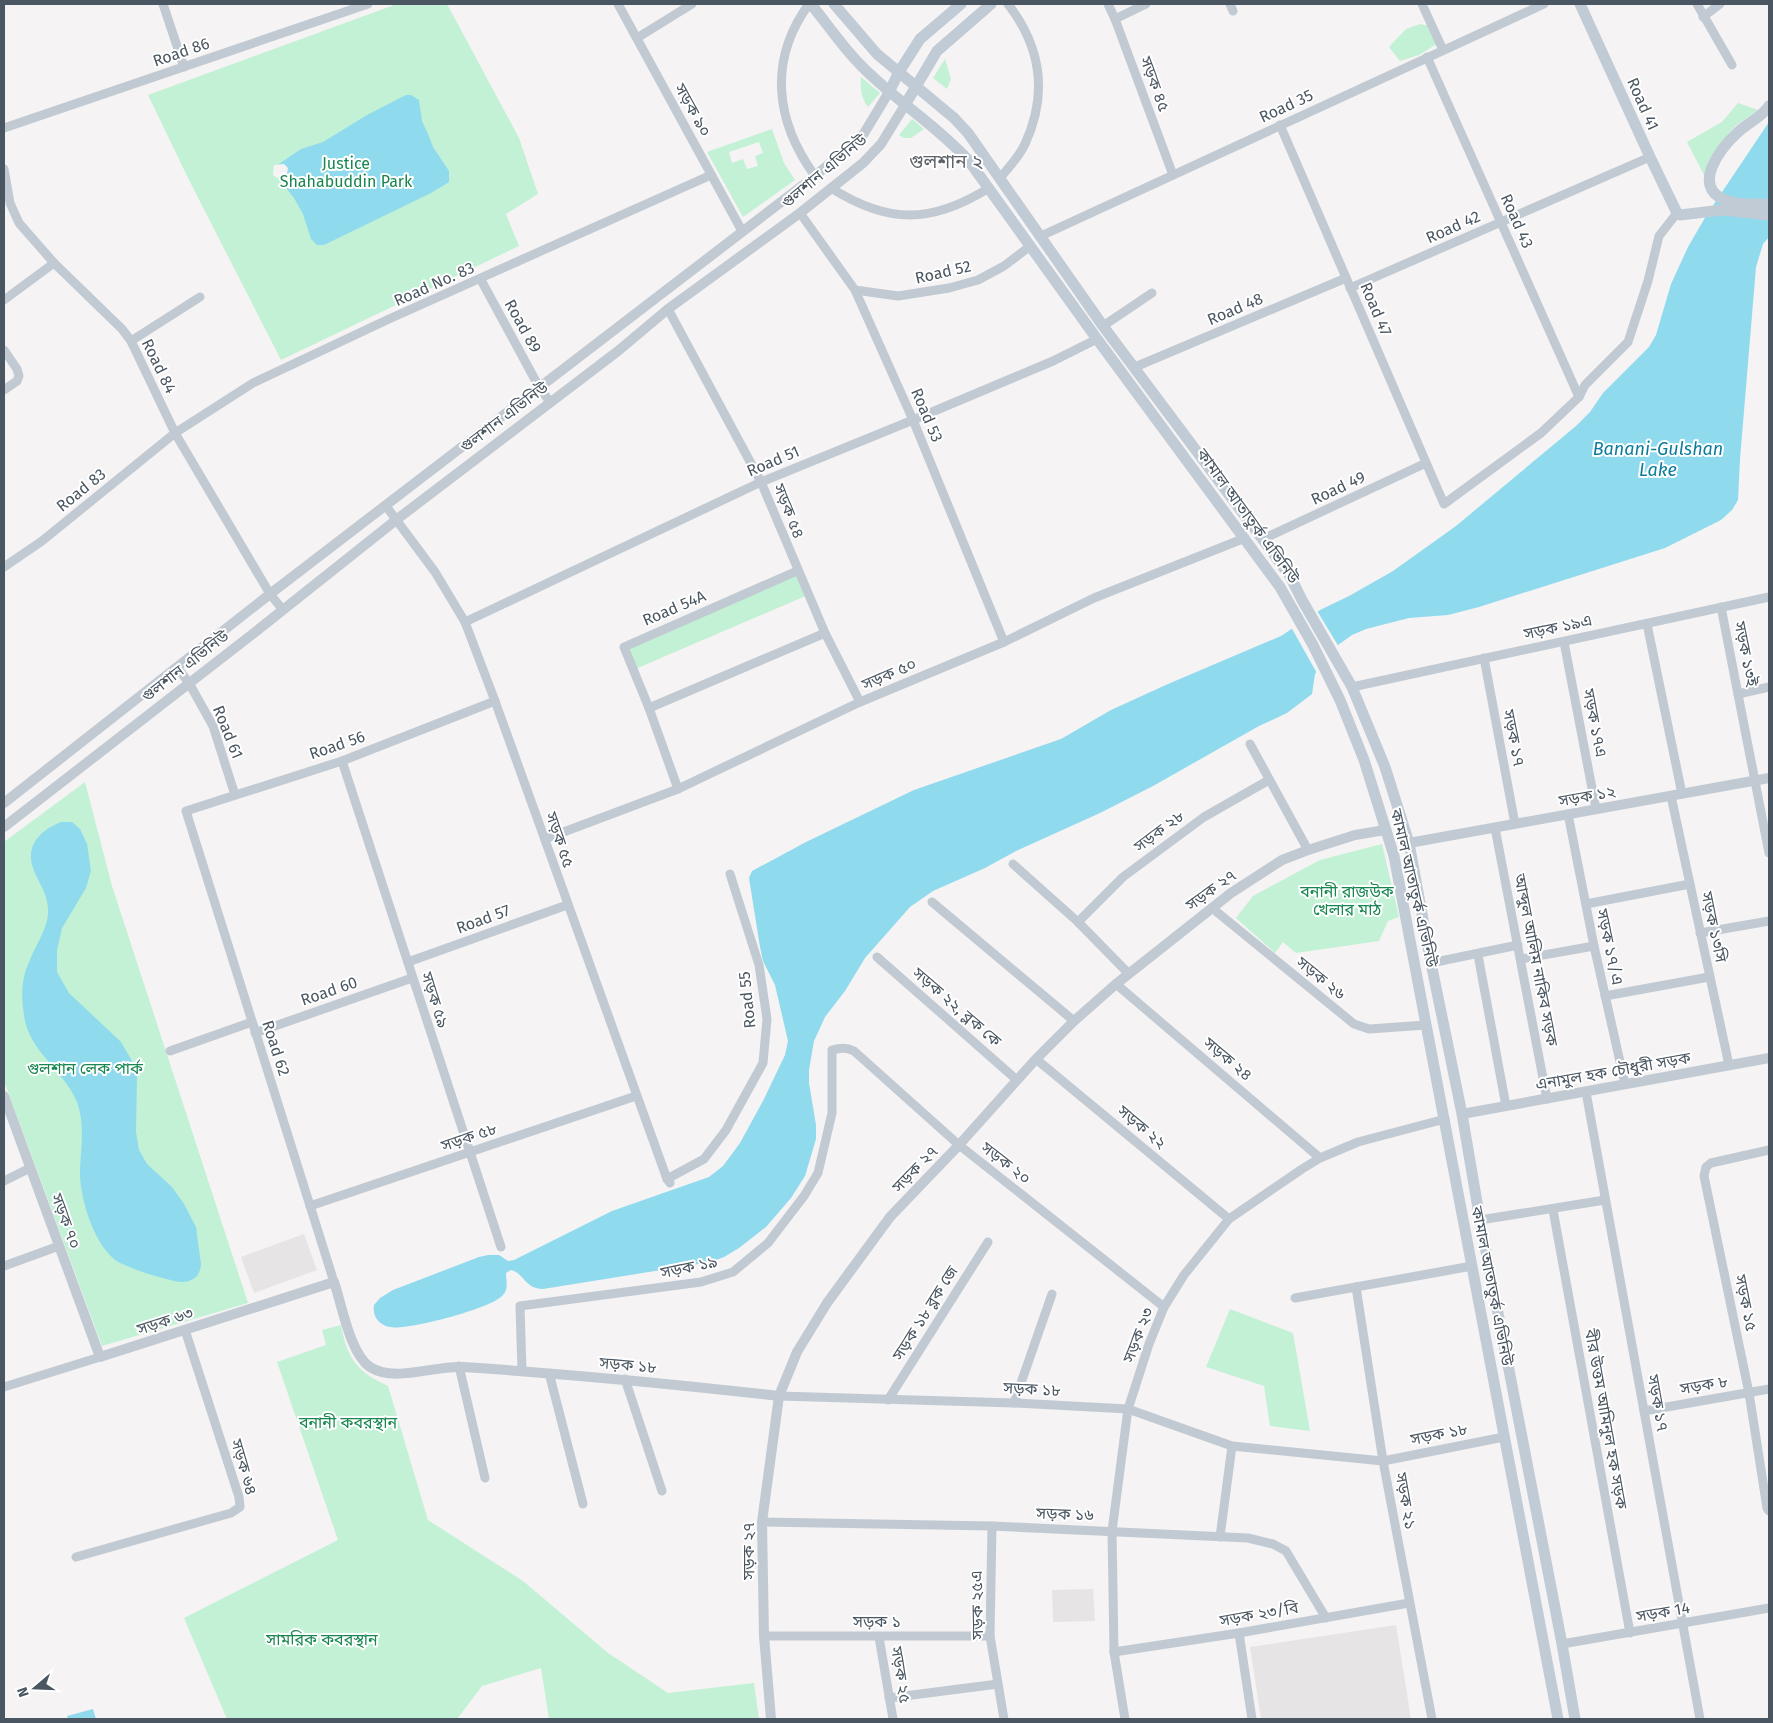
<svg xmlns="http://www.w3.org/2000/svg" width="1773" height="1723" font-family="'Fira Sans','Noto Sans Bengali',sans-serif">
	<rect width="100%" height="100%" fill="#f5f3f3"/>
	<g fill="#e6e4e5">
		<polygon points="304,1234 317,1270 254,1293 241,1257"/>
		<polygon points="1093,1589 1095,1621 1053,1622 1052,1590"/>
		<polygon points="1396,1625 1411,1719 1261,1719 1250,1647"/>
	</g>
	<g fill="#c3f1d5" fill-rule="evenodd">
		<polygon points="397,4 447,4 519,138 538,194 506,214 519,246 281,360 188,178 148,95"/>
		<polygon points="1420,24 1430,26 1438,43 1419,55 1400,61 1389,47 1406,29"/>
		<polygon points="945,59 951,79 947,89 933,78"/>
		<path d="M861 77 880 93 868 107C861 98 860 88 861 77Z"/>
		<polygon points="1738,103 1758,110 1735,126 1722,141 1716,158 1705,177 1687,142 1722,122"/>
		<polygon points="912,119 924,129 911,138 904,138 899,135"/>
		<path d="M772 129 784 163 795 180 743 217 707 152ZM759 142 763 153 755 156 758 166 747 169 743 159 732 163 729 152Z"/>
		<polygon points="797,571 808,595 633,670 624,647"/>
		<polygon points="85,782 112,886 248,1303 102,1346 4,1081 4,842"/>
		<polygon points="1382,844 1399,917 1388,921 1379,941 1296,953 1283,942 1275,953 1236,918 1253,896 1320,860"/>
		<polygon points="1230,1309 1293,1333 1310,1431 1270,1426 1264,1386 1206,1367"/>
		<path d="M341 1325C347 1358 357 1372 388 1386L428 1520 523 1581 608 1653 668 1693 754 1683 759 1719H549L541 1668 482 1686 457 1719H227L184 1618 338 1540 277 1362 326 1345 322 1330Z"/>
	</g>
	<g fill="#90daee">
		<polygon points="406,95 411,95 419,100 422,121 428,134 433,147 449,171 449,182 431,193 324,245 317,245 311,239 303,214 294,198 276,175 276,166 301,149 323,142 367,115"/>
		<path d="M1769 122V237L1763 244 1756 267 1740 459 1738 500 1732 510 1721 520 1665 548 1479 607 1448 615 1409 618 1366 629 1352 635 1338 645 1327 657 1315 674 1312 694 1287 713 1259 726 1153 786 1100 813 1016 851 985 868 933 891 910 907 865 958 845 991 825 1017 814 1041 809 1070V1083L816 1125V1139L805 1176 791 1198 766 1227 739 1248 724 1257 711 1262 543 1289C525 1289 524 1273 511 1270L506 1273C506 1281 509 1288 503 1295 493 1308 407 1331 390 1327 379 1325 372 1316 374 1305L380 1298 393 1290 479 1257 488 1255H499L508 1261 514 1260 612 1211 709 1177 723 1166 740 1143 764 1099 785 1055 788 1041 775 985 763 961 760 947 749 878 752 871 806 842 914 790 1061 739 1111 710 1168 684 1281 636 1320 610 1349 596 1393 571 1456 526 1576 426 1590 412 1603 393 1649 347 1656 335 1671 284 1688 247 1706 216Z"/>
		<path d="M61 822H72L80 829 87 844 91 871 86 888 62 928 57 951V972L69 993 121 1042 131 1059 137 1077 136 1132 139 1150 147 1164 172 1187 184 1204 196 1227 201 1264C200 1280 188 1284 174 1281 158 1277 143 1273 127 1266 123 1264 117 1262 114 1259 93 1242 79 1196 80 1169 81 1147 85 1124 77 1102 64 1070 28 1051 24 1015 21 996 21 978 30 960 36 944 49 927 48 910 48 894 38 882 33 868 25 845 41 830 61 822Z"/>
		<polygon points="93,1709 96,1719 68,1719 67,1716"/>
	</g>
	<g fill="#f5f3f3">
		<polygon points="284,164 288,168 287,174 282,178 277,178 273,175 274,165"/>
		<polygon points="1316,609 1339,647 1329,659 1318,675 1291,627"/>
	</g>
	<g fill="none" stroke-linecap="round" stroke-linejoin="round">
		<g stroke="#c1cad2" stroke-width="9">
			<polyline points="163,4 184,67"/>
			<polyline points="618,4 742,231"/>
			<path d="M809 4C768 60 775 121 815 176"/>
			<polyline points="1108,4 1115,19 1173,175"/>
			<polyline points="1230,4 1233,11"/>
			<polyline points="1422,4 1443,50"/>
			<polyline points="1697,4 1732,65"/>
			<polyline points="1703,17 1720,4"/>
			<polyline points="1115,19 1146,4"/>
			<polyline points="637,38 692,4"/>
			<polyline points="1427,57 1579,397"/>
			<polyline points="1280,125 1444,504 1541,433 1579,397 1585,385 1628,342 1648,281 1659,236 1677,213"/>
			<polyline points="4,128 368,4"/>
			<polyline points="4,169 10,203 19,223 54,263 122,329 131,341 175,433 270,594 283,610"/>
			<path d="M1000 178C1009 167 1019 157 1025 144 1048 94 1041 47 1008 4"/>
			<path d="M831 188C888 224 931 224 989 188"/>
			<polyline points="800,213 855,290 913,420 1004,642"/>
			<polyline points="1041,236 1544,4"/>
			<polyline points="481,280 539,387 550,402"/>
			<polyline points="1350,288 1650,157"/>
			<polyline points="855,290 898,296 949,288 978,280 1004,266 1029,247"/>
			<polyline points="4,300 54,263"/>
			<polyline points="668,309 761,482 825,633 860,702"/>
			<polyline points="1103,326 1152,293"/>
			<polyline points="131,341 200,297"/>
			<polyline points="4,350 17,369 19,376 17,381 4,390"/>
			<polyline points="1135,367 1346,278"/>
			<polyline points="386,506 435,572 465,622 495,701 667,1179 670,1183"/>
			<polyline points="1263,539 1426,463"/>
			<polyline points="4,567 42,541 175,433 253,383 389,319 711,175"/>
			<polyline points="1721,607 1769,853"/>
			<polyline points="465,622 761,482 913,420 1053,361 1097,339"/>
			<polyline points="1647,624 1682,794"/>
			<polyline points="1564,642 1596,809"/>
			<polyline points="1484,658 1515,824"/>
			<polyline points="177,667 189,683 213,726 235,795"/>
			<polyline points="1352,687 1769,597"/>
			<polyline points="1738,694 1769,687"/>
			<polyline points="649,708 825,633"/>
			<polyline points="1250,744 1308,850"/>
			<polyline points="342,761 501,1247"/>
			<polyline points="678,789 649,708 624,647 797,571"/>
			<polyline points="1671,796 1729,1065"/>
			<polyline points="1568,814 1594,946 1625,1084"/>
			<polyline points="1495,828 1547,1099"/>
			<polyline points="545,839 678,789 860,702 1004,642 1094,598 1245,538"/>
			<polyline points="1013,864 1078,922 1128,973"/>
			<polyline points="932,902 1074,1021"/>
			<polyline points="1586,904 1690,884"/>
			<polyline points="1212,908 1354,1024 1369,1029 1426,1025"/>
			<polyline points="1078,922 1123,877 1204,817 1269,780"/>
			<polyline points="1700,933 1769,921"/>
			<polyline points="1478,955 1506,1106"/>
			<polyline points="877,957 1017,1080"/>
			<polyline points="1521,959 1594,946"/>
			<polyline points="408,962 567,905"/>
			<polyline points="1431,963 1518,945"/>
			<polyline points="1116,984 1320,1158"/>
			<polyline points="1605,996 1709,977"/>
			<polyline points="255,1033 412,978"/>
			<polyline points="170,1051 252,1022"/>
			<polyline points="1036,1059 1229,1219"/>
			<polyline points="1586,1092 1700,1719"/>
			<polyline points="1769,1150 1711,1163 1706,1167 1704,1176 1749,1393 1767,1508 1769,1511"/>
			<polyline points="667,1179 704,1159 726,1130 763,1063 767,1019 759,965 730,874"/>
			<polyline points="4,1181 30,1168"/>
			<polyline points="310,1206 636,1096"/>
			<polyline points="1553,1210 1630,1633"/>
			<polyline points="1480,1220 1605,1200"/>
			<polyline points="4,1266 59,1246"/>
			<polyline points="334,1282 186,811 342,761 495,701"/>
			<polyline points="1356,1287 1383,1461 1432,1719"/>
			<polyline points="1295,1298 1472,1266"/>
			<polyline points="459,1366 485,1478"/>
			<path d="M522 1371 520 1306 701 1282 733 1272 768 1243 804 1196 818 1173 832 1113V1050C840 1048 846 1047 854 1051L959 1145 1164 1307"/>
			<polyline points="549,1373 583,1504"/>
			<polyline points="625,1379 662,1491"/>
			<polyline points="4,1387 100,1357"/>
			<polyline points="779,1396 1014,1403 1128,1409 1232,1446 1383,1461 1504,1437"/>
			<polyline points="888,1400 988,1242"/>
			<polyline points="1014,1403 1052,1294"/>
			<polyline points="1644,1411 1769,1389"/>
			<polyline points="762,1522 992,1526 1248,1538 1273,1544 1286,1551 1326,1618"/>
			<polyline points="992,1526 990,1636 1004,1719"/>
			<polyline points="1220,1537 1232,1446"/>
			<polyline points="76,1557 231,1513 240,1507 239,1497 185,1330"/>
			<polyline points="1239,1633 1252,1719"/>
			<polyline points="764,1636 990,1636"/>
			<polyline points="879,1637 893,1719"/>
			<polyline points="1562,1644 1769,1608"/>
			<polyline points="1114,1652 1239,1633 1409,1603"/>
			<polyline points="889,1698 998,1684"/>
			<polyline points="1125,1719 1114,1652 1112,1531 1128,1409 1149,1344 1164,1307 1184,1275 1229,1219 1302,1169 1320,1158 1358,1142 1445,1119"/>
		</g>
		<g stroke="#c1cad2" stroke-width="10">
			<polyline points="4,803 270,594 815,176 863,135 889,92"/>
			<polyline points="4,827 254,633 396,520 618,351 668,309 800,213 863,163 881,144 905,105"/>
			<polyline points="1409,843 1769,778"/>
			<path d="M4 1096 100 1357 334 1282C342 1305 350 1354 370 1367 395 1383 435 1365 463 1367 568 1374 674 1384 779 1396"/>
			<polyline points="1462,1114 1769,1058"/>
			<polyline points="771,1719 764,1636 762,1522 779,1396 797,1352 827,1303 890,1217 959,1145 1036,1059 1074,1021 1116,984 1231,893 1282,860 1308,850 1355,835 1385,830"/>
		</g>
		<g stroke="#c1cbd6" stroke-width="11">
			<path d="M811 4C831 29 849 56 873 77 904 106 940 129 969 161L1097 339 1280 587 1313 645 1340 700 1364 760 1394 856 1558 1719"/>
			<polyline points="834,4 877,54 954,118 968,133 1103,326 1290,576 1302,600 1352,687 1385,767 1409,843 1431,963 1462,1114 1480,1220 1562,1644 1575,1719"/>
			<polyline points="1580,4 1650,157 1677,213 1680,215 1722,210 1769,215"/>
			<polyline points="889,92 899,72 920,39 961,4"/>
			<polyline points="905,105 937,51 991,4"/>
			<path d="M1769 106C1761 118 1747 123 1737 133 1721 148 1692 185 1723 199 1737 206 1755 204 1769 204"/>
		</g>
	</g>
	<g text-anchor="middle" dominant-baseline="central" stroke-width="4" stroke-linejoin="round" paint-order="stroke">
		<g font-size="16" fill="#4a5661" stroke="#fff">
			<text transform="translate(181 52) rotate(-19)">Road 86</text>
			<text transform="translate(1155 84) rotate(70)">সড়ক ৪৫</text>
			<text transform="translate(1643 104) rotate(66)">Road 41</text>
			<text transform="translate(1286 106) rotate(-25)">Road 35</text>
			<text transform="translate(693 110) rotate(61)">সড়ক ৯০</text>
			<text transform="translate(824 171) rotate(-40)">গুলশান এভিনিউ</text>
			<text transform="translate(1517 221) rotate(66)">Road 43</text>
			<text transform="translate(1453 227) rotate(-24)">Road 42</text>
			<text transform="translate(943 272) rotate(-13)">Road 52</text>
			<text transform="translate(434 284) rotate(-24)">Road No. 83</text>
			<text transform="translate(1235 309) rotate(-23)">Road 48</text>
			<text transform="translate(1376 309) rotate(67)">Road 47</text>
			<text transform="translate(523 326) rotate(61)">Road 89</text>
			<text transform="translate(159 366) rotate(64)">Road 84</text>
			<text transform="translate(927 415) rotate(67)">Road 53</text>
			<text transform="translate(504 417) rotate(-37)">গুলশান এভিনিউ</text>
			<text transform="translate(773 461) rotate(-23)">Road 51</text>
			<text transform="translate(1338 488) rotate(-25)">Road 49</text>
			<text transform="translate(81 490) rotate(-39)">Road 83</text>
			<text transform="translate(789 511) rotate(68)">সড়ক ৫৪</text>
			<text transform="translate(1248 516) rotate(54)">কামাল আতাতুর্ক এভিনিউ</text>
			<text transform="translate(674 608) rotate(-23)">Road 54A</text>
			<text transform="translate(1558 627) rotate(-12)">সড়ক ১৯এ</text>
			<text transform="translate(1746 654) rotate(79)">সড়ক ১৩ই</text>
			<text transform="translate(185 666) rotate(-38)">গুলশান এভিনিউ</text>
			<text transform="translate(889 674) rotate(-23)">সড়ক ৫০</text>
			<text transform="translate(1595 723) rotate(79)">সড়ক ১৭এ</text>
			<text transform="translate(228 732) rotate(68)">Road 61</text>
			<text transform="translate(1514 738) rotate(79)">সড়ক ১৭</text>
			<text transform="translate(337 745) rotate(-19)">Road 56</text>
			<text transform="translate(1587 796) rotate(-10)">সড়ক ১২</text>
			<text transform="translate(1159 831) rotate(-37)">সড়ক ২৮</text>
			<text transform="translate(560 840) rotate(71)">সড়ক ৫৫</text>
			<text transform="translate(1414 888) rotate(77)">কামাল আতাতুর্ক এভিনিউ</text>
			<text transform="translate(1211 890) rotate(-36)">সড়ক ২৭</text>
			<text transform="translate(483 919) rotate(-20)">Road 57</text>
			<text transform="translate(1714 927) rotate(78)">সড়ক ১৩সি</text>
			<text transform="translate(1610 947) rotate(78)">সড়ক ১৭/এ</text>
			<text transform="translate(1536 960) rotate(79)">আব্দুল আলিম নাকিব সড়ক</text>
			<text transform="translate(1321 978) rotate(39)">সড়ক ২৬</text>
			<text transform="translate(329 991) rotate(-19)">Road 60</text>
			<text transform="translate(435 1000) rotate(72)">সড়ক ৫৯</text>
			<text transform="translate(747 1000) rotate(-96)">Road 55</text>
			<text transform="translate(957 1007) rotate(41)">সড়ক ২২, ব্লক কে</text>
			<text transform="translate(276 1048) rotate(72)">Road 62</text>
			<text transform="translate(1228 1059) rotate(40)">সড়ক ২৪</text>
			<text transform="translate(1613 1071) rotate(-10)">এনামুল হক চৌধুরী সড়ক</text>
			<text transform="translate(1142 1127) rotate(40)">সড়ক ২২</text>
			<text transform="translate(469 1137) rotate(-19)">সড়ক ৫৮</text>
			<text transform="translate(1006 1163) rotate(38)">সড়ক ২০</text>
			<text transform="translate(915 1169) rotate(-46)">সড়ক ২৭</text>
			<text transform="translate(66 1221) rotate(70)">সড়ক ৭০</text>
			<text transform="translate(689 1267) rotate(-12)">সড়ক ১৯</text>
			<text transform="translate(1492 1286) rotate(79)">কামাল আতাতুর্ক এভিনিউ</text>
			<text transform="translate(1746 1303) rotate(78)">সড়ক ১৫</text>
			<text transform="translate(925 1313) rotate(-58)">সড়ক ১৮ ব্লক জে</text>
			<text transform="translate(165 1321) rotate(-18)">সড়ক ৬৩</text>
			<text transform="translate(1138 1335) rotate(-69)">সড়ক ২৩</text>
			<text transform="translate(628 1365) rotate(5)">সড়ক ১৮</text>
			<text transform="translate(1704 1385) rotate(-10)">সড়ক ৮</text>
			<text transform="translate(1032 1389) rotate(3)">সড়ক ১৮</text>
			<text transform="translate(1658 1403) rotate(80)">সড়ক ১৭</text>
			<text transform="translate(1606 1419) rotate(80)">বীর উত্তম আমিনুল হক সড়ক</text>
			<text transform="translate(1439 1434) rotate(-11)">সড়ক ১৮</text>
			<text transform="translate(244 1467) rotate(74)">সড়ক ৬৪</text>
			<text transform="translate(1406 1501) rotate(80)">সড়ক ২১</text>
			<text transform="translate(1065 1514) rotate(2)">সড়ক ১৬</text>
			<text transform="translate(748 1551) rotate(-90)">সড়ক ২৭</text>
			<text transform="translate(977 1605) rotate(-91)">সড়ক ২৫এ</text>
			<text transform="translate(1663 1612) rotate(-10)">সড়ক 14</text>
			<text transform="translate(1259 1614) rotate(-10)">সড়ক ২৩/বি</text>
			<text x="877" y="1621">সড়ক ১</text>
			<text transform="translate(901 1675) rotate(81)">সড়ক ২৫</text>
		</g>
		<g font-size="16" fill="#17864f" stroke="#fff">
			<text x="346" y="163">Justice<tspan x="346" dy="18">Shahabuddin Park</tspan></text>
			<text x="1347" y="891">বনানী রাজউক<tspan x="1347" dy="18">খেলার মাঠ</tspan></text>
			<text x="85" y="1068">গুলশান লেক পার্ক</text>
			<text x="348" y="1422">বনানী কবরস্থান</text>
			<text x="322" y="1639">সামরিক কবরস্থান</text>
		</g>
		<g font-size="18" font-style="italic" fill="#0c7c9b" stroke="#fff">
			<text x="1658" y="449">Banani-Gulshan<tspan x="1658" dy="21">Lake</tspan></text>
		</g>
		<g font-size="19" fill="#5f6368" stroke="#fff">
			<text x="946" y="161">গুলশান ২</text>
		</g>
	</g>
	<rect width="1773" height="1723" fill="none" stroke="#4a5661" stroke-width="10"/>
	<g transform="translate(35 1688) rotate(251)" stroke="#ffffff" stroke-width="4" paint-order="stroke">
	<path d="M0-4L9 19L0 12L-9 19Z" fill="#4a5661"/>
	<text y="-8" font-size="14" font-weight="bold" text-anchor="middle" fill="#4a5661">N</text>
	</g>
</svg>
